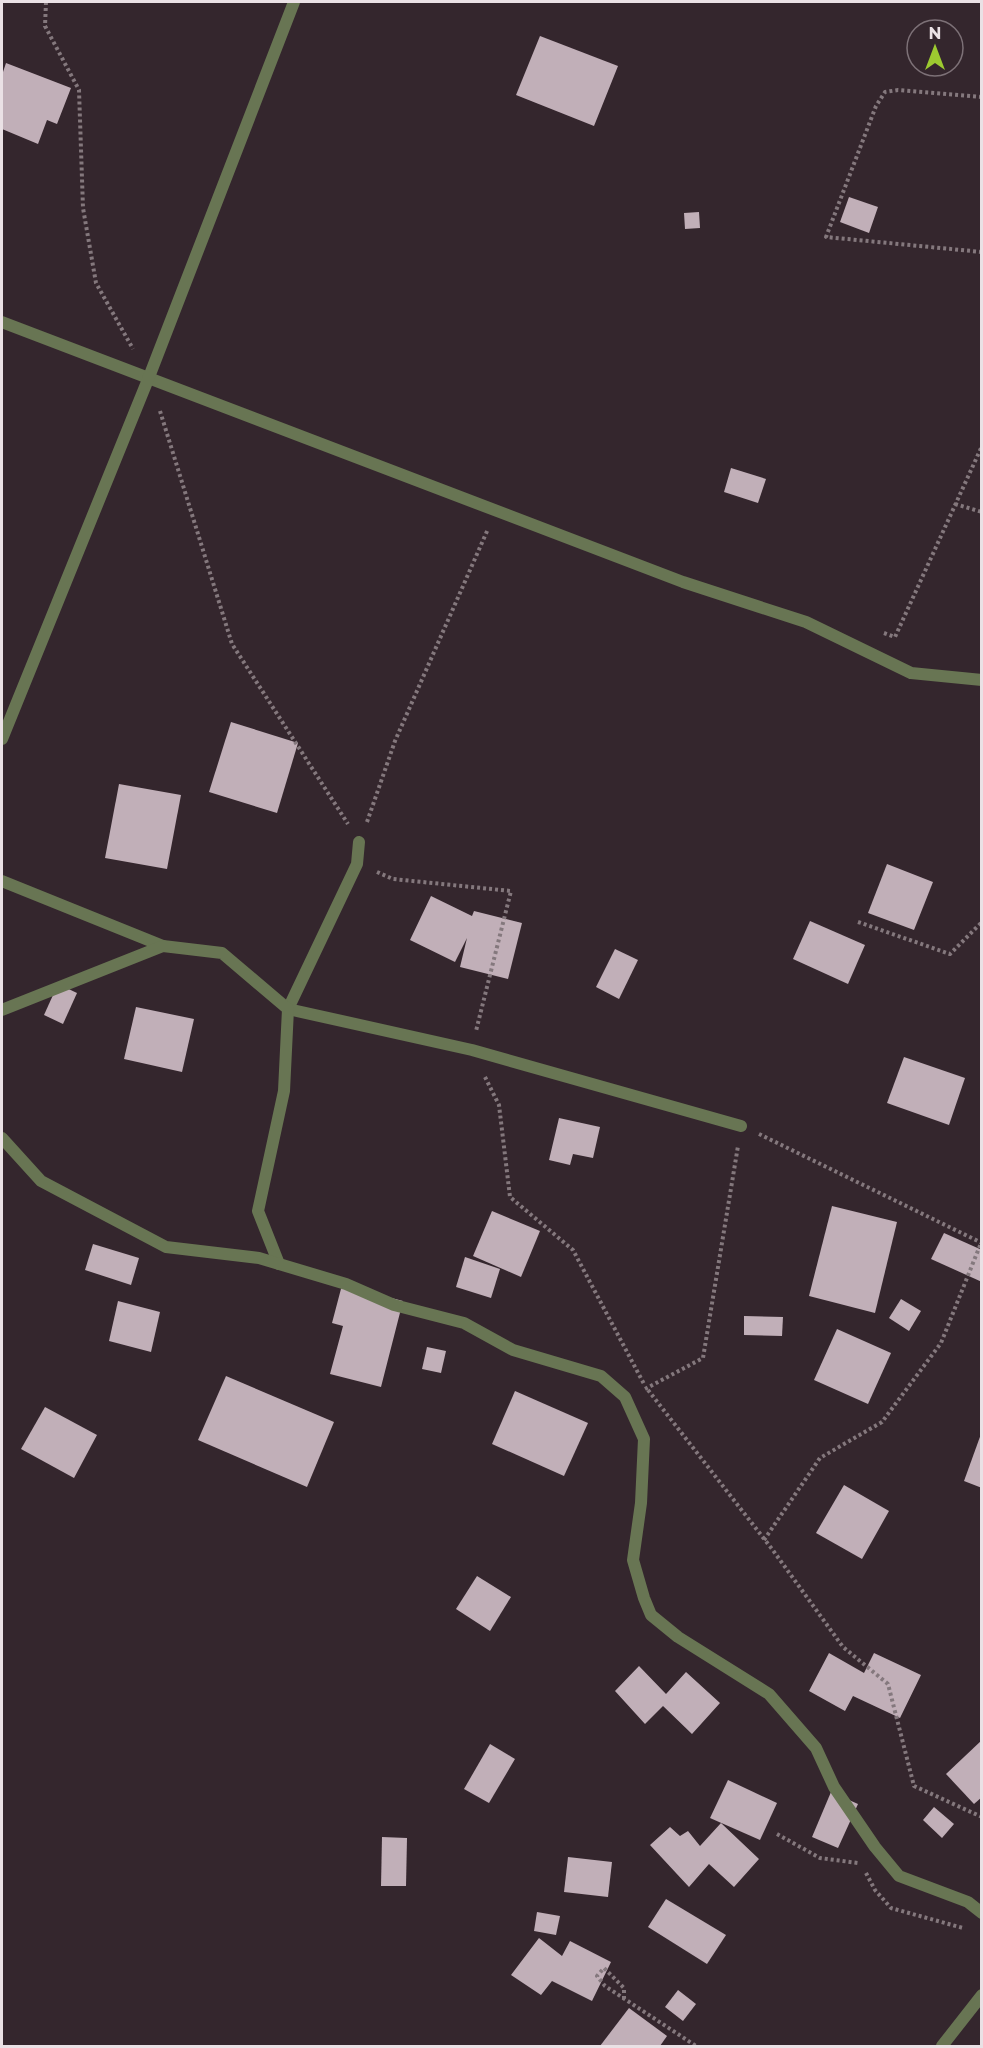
<svg xmlns="http://www.w3.org/2000/svg" width="983" height="2048" font-family="Montserrat,sans-serif">
	<rect width="100%" height="100%" fill="#34262d"/>
	<g fill="#c1afb8">
		<polygon points="540,36 618,66 594,126 516,95"/>
		<polygon points="6,63 71,88 57,124 47,120 38,144 2,129 2,75"/>
		<polygon points="849,197 878,207 869,233 840,222"/>
		<polygon points="699,212 700,228 685,229 684,213"/>
		<polygon points="731,468 766,479 758,503 724,492"/>
		<polygon points="231,722 298,743 277,813 209,792"/>
		<polygon points="119,784 181,795 167,869 105,858"/>
		<polygon points="887,864 933,882 914,930 868,913"/>
		<polygon points="431,896 472,916 474,911 522,923 508,979 460,967 467,938 455,962 410,940"/>
		<polygon points="810,921 865,945 848,984 793,959"/>
		<polygon points="615,949 638,960 619,999 596,987"/>
		<polygon points="58,984 77,993 63,1024 44,1015"/>
		<polygon points="136,1007 194,1019 182,1072 124,1059"/>
		<polygon points="904,1057 965,1078 949,1125 887,1103"/>
		<polygon points="559,1118 600,1127 593,1158 573,1154 570,1165 549,1160"/>
		<polygon points="832,1206 897,1222 875,1313 809,1296"/>
		<polygon points="492,1211 540,1231 521,1277 473,1256"/>
		<polygon points="944,1233 982,1250 982,1282 931,1259"/>
		<polygon points="93,1244 139,1258 131,1285 85,1270"/>
		<polygon points="465,1257 500,1269 491,1298 456,1287"/>
		<polygon points="342,1285 403,1301 381,1387 330,1374 343,1326 332,1323"/>
		<polygon points="901,1299 921,1311 909,1331 889,1318"/>
		<polygon points="118,1301 160,1312 151,1352 109,1341"/>
		<polygon points="744,1316 783,1317 782,1336 744,1335"/>
		<polygon points="837,1329 891,1353 868,1404 814,1380"/>
		<polygon points="427,1347 446,1351 441,1373 422,1369"/>
		<polygon points="226,1376 334,1422 307,1487 198,1440"/>
		<polygon points="515,1391 588,1423 564,1476 492,1444"/>
		<polygon points="45,1407 97,1435 74,1478 21,1449"/>
		<polygon points="981,1434 982,1434 982,1488 964,1481"/>
		<polygon points="844,1485 889,1511 862,1559 816,1533"/>
		<polygon points="477,1576 511,1597 490,1631 456,1609"/>
		<polygon points="829,1653 864,1673 874,1653 921,1675 900,1718 853,1696 845,1711 809,1691"/>
		<polygon points="639,1666 666,1694 686,1672 720,1703 692,1734 663,1706 645,1724 615,1691"/>
		<polygon points="982,1740 982,1797 974,1804 946,1774"/>
		<polygon points="490,1744 515,1759 489,1803 464,1789"/>
		<polygon points="728,1780 777,1803 760,1840 710,1818"/>
		<polygon points="831,1792 858,1804 838,1848 812,1837"/>
		<polygon points="934,1807 954,1824 942,1838 923,1820"/>
		<polygon points="721,1823 759,1859 734,1887 709,1864 689,1887 650,1845 670,1827 680,1836 688,1831 700,1846"/>
		<polygon points="382,1837 407,1838 406,1886 381,1886"/>
		<polygon points="568,1857 612,1862 608,1897 564,1892"/>
		<polygon points="666,1899 726,1935 707,1964 648,1927"/>
		<polygon points="537,1912 560,1916 556,1935 534,1931"/>
		<polygon points="539,1938 562,1956 570,1941 611,1962 592,2001 552,1981 541,1995 511,1975"/>
		<polygon points="678,1990 696,2004 683,2021 665,2007"/>
		<polygon points="629,2008 667,2036 660,2046 600,2046"/>
	</g>
	<g fill="none" stroke-linecap="round" stroke-linejoin="round">
		<g stroke="#84787d" stroke-width="4" stroke-dasharray="3 3" stroke-linecap="butt">
			<polyline points="46,2 45,26 79,90 83,208 96,283 133,349"/>
			<polyline points="982,97 898,90 885,92 876,106 826,237 982,252"/>
			<polyline points="160,411 232,644 348,824"/>
			<polyline points="955,504 982,512"/>
			<polyline points="884,633 895,637 982,446"/>
			<polyline points="367,822 395,741 488,529"/>
			<polyline points="377,872 393,879 511,891 476,1031"/>
			<polyline points="858,922 950,954 982,922"/>
			<polyline points="485,1077 499,1105 510,1197 573,1250 644,1384"/>
			<polyline points="759,1134 982,1243"/>
			<polyline points="645,1389 703,1358 738,1146"/>
			<polyline points="648,1390 772,1549 843,1647 888,1684 914,1786 982,1817"/>
			<polyline points="764,1540 820,1458 882,1422 941,1343 981,1243"/>
			<polyline points="777,1834 820,1858 858,1863"/>
			<polyline points="866,1873 875,1890 891,1908 963,1928"/>
			<polyline points="624,1999 624,1988 604,1968 597,1976 605,1986 696,2046"/>
		</g>
		<g stroke="#687553" stroke-width="12">
			<polyline points="2,322 683,582 806,622 911,673 982,680"/>
			<polyline points="2,739 149,377 294,2"/>
			<polyline points="359,842 357,864 288,1009 472,1050 741,1126"/>
			<polyline points="2,881 163,946"/>
			<polyline points="2,1010 163,946 222,953 288,1009 284,1091 258,1211 279,1264"/>
			<polyline points="2,1138 41,1181 166,1247 259,1258 346,1284 394,1305 464,1323 513,1350 601,1376 625,1397 644,1439 641,1503 633,1560 644,1598 651,1615 678,1637 769,1694 816,1748 834,1787 875,1847 899,1876 968,1902 982,1913"/>
			<polyline points="942,2046 982,1995"/>
		</g>
	</g>
	<rect width="983" height="2048" fill="none" stroke="#eae1e5" stroke-width="6"/>
	<g transform="translate(935 48)"><circle r="28" fill="#34262d" stroke="#7d7177" stroke-width="1.5"/>
	<path d="M0-4.5L10 22L0 15L-10 22Z" fill="#9dca30"/>
	<text y="-9" font-size="16" font-weight="bold" text-anchor="middle" fill="#eae1e5">N</text>
	</g>
</svg>
